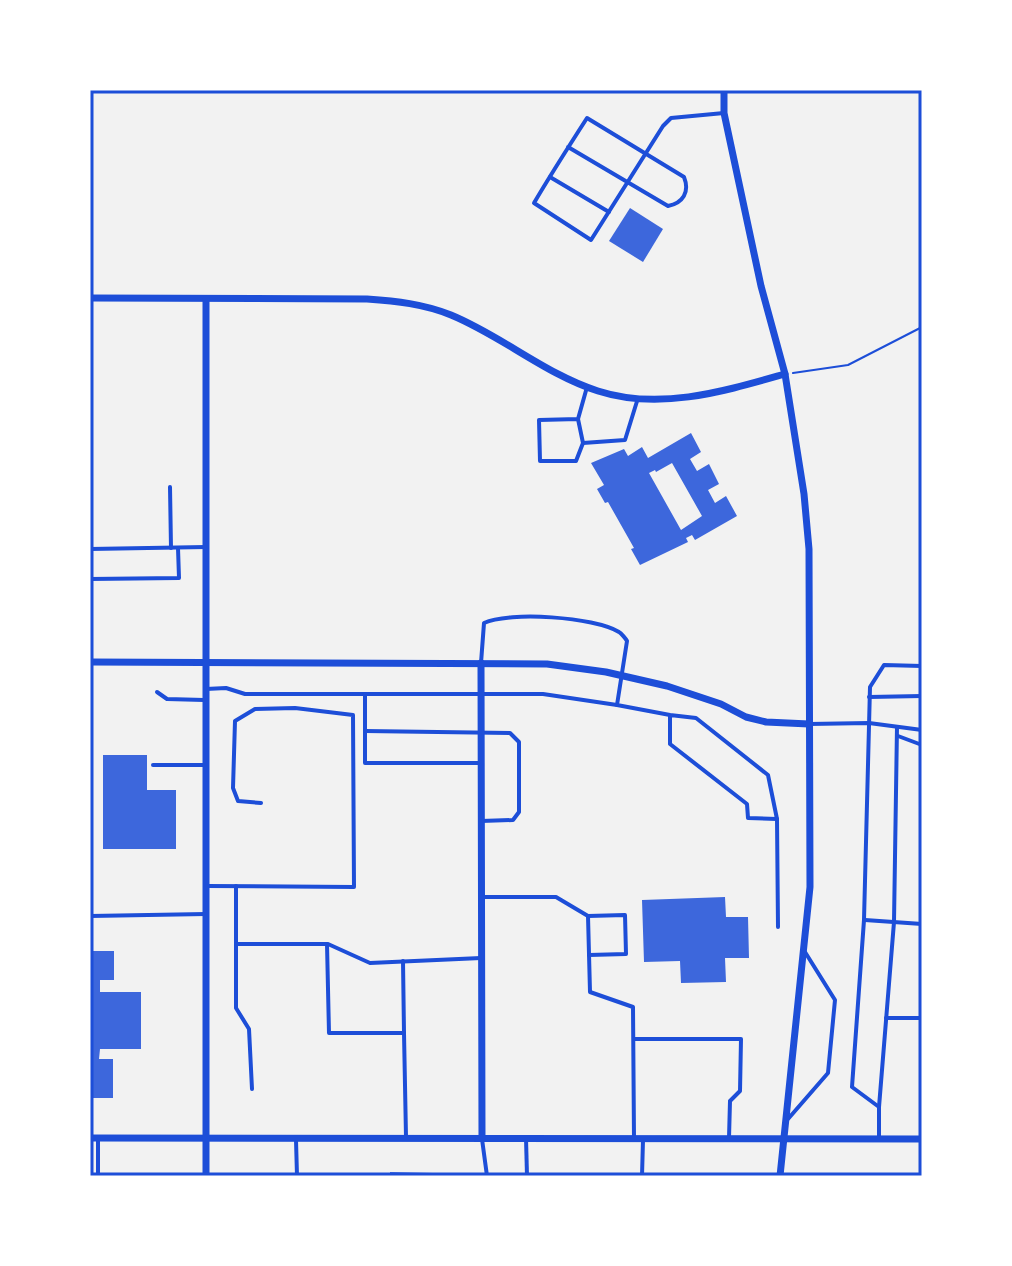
<svg xmlns="http://www.w3.org/2000/svg" width="1012" height="1266" font-family="'Roboto Condensed',sans-serif">
	<rect width="100%" height="100%" fill="#f2f2f2"/>
	<g fill="#3d67dc" fill-rule="evenodd">
		<polygon points="630,208 663,229 643,262 609,241"/>
		<path d="M691 433 701 452 690 459 697 471 709 464 719 484 708 490 715 503 726 496 737 516 695 540 692 535 686 538 688 542 640 565 631 549 634 548 608 502 605 503 597 489 604 485 591 463 624 449 628 456 642 447 648 458ZM672 463 702 516 681 530 649 473 655 470 656 472Z"/>
		<polygon points="103,755 147,755 147,790 176,790 176,849 103,849"/>
		<polygon points="725,897 726,917 748,917 749,958 725,958 726,982 681,983 680,961 644,962 642,900"/>
		<polygon points="90,951 114,951 114,980 100,980 100,992 141,992 141,1049 100,1049 99,1059 113,1059 113,1098 90,1098"/>
		<polygon points="390,1172 433,1173 433,1176 390,1176"/>
	</g>
	<g fill="none" stroke-linecap="round" stroke-linejoin="round">
		<polyline stroke="#1d4ed8" stroke-width="2" points="793,373 848,365 922,327"/>
		<g stroke="#1d4ed8" stroke-width="4">
			<path d="M568 147 668 206C683 203 690 192 684 177L587 118C569 146 551 174 534 203L591 240 663 126 671 118 724 113"/>
			<polyline points="550,177 609,212"/>
			<polyline points="578,419 539,420 540,461 576,461 583,443 578,419 587,387"/>
			<polyline points="583,443 625,440 638,398"/>
			<polyline points="170,487 171,548"/>
			<polyline points="90,549 206,547"/>
			<polyline points="90,579 179,578 178,548"/>
			<path d="M481 663 484 623C510 611 594 617 619 632 621 633 626 639 627 641L617 705 670 715V744L747 804 748 818 777 819 768 775 696 718 670 715"/>
			<polyline points="206,689 226,688 245,694 543,694 617,705"/>
			<polyline points="157,692 167,699 204,700"/>
			<polyline points="365,694 365,763 481,763"/>
			<polyline points="869,697 922,696"/>
			<polyline points="809,724 869,723 922,730"/>
			<polyline points="365,731 510,733 519,742 519,812 513,820 481,821"/>
			<polyline points="898,736 922,745"/>
			<polyline points="153,765 206,765"/>
			<polyline points="777,819 778,927"/>
			<polyline points="206,886 354,887 353,715 295,708 255,709 235,721 233,788 238,801 261,803"/>
			<polyline points="236,886 236,1008 249,1029 252,1089"/>
			<polyline points="481,897 556,897 588,916 590,992 633,1007 634,1138"/>
			<polyline points="90,916 206,914"/>
			<polyline points="588,916 625,915 626,954 589,955"/>
			<polyline points="865,920 922,924"/>
			<polyline points="236,944 327,944 329,1033 404,1033 406,1137"/>
			<polyline points="328,944 370,963 481,958"/>
			<polyline points="403,961 404,1033"/>
			<polyline points="886,1018 922,1018"/>
			<polyline points="635,1039 741,1039 740,1091 730,1101 729,1138"/>
			<polyline points="879,1107 894,922 897,727"/>
			<polyline points="788,1119 828,1073 835,1000 805,952"/>
			<polyline points="98,1138 98,1176"/>
			<polyline points="526,1138 527,1176"/>
			<polyline points="879,1138 879,1107 852,1087 864,920 870,687 884,665 922,666"/>
			<polyline points="482,1139 487,1176"/>
			<polyline points="296,1140 297,1176"/>
			<polyline points="642,1176 643,1140"/>
		</g>
		<g stroke="#1d4ed8" stroke-width="7">
			<polyline points="724,90 724,113 761,286 785,374 804,494 809,549 810,887 780,1176"/>
			<path d="M90 298 367 299C396 301 424 304 451 315 502 336 545 374 598 391 660 411 725 391 785 374"/>
			<polyline points="90,662 547,664 606,672 667,686 721,704 746,717 766,722 809,724"/>
			<polyline points="481,663 482,1137"/>
			<polyline points="90,1138 922,1139"/>
			<polyline points="206,1176 206,299"/>
		</g>
	</g>
	<rect width="1012" height="1266" fill="none" stroke="#ffffff" stroke-width="184"/>
	<rect x="92" y="92" width="828" height="1082" fill="none" stroke="#1d4ed8" stroke-width="3"/>
</svg>
